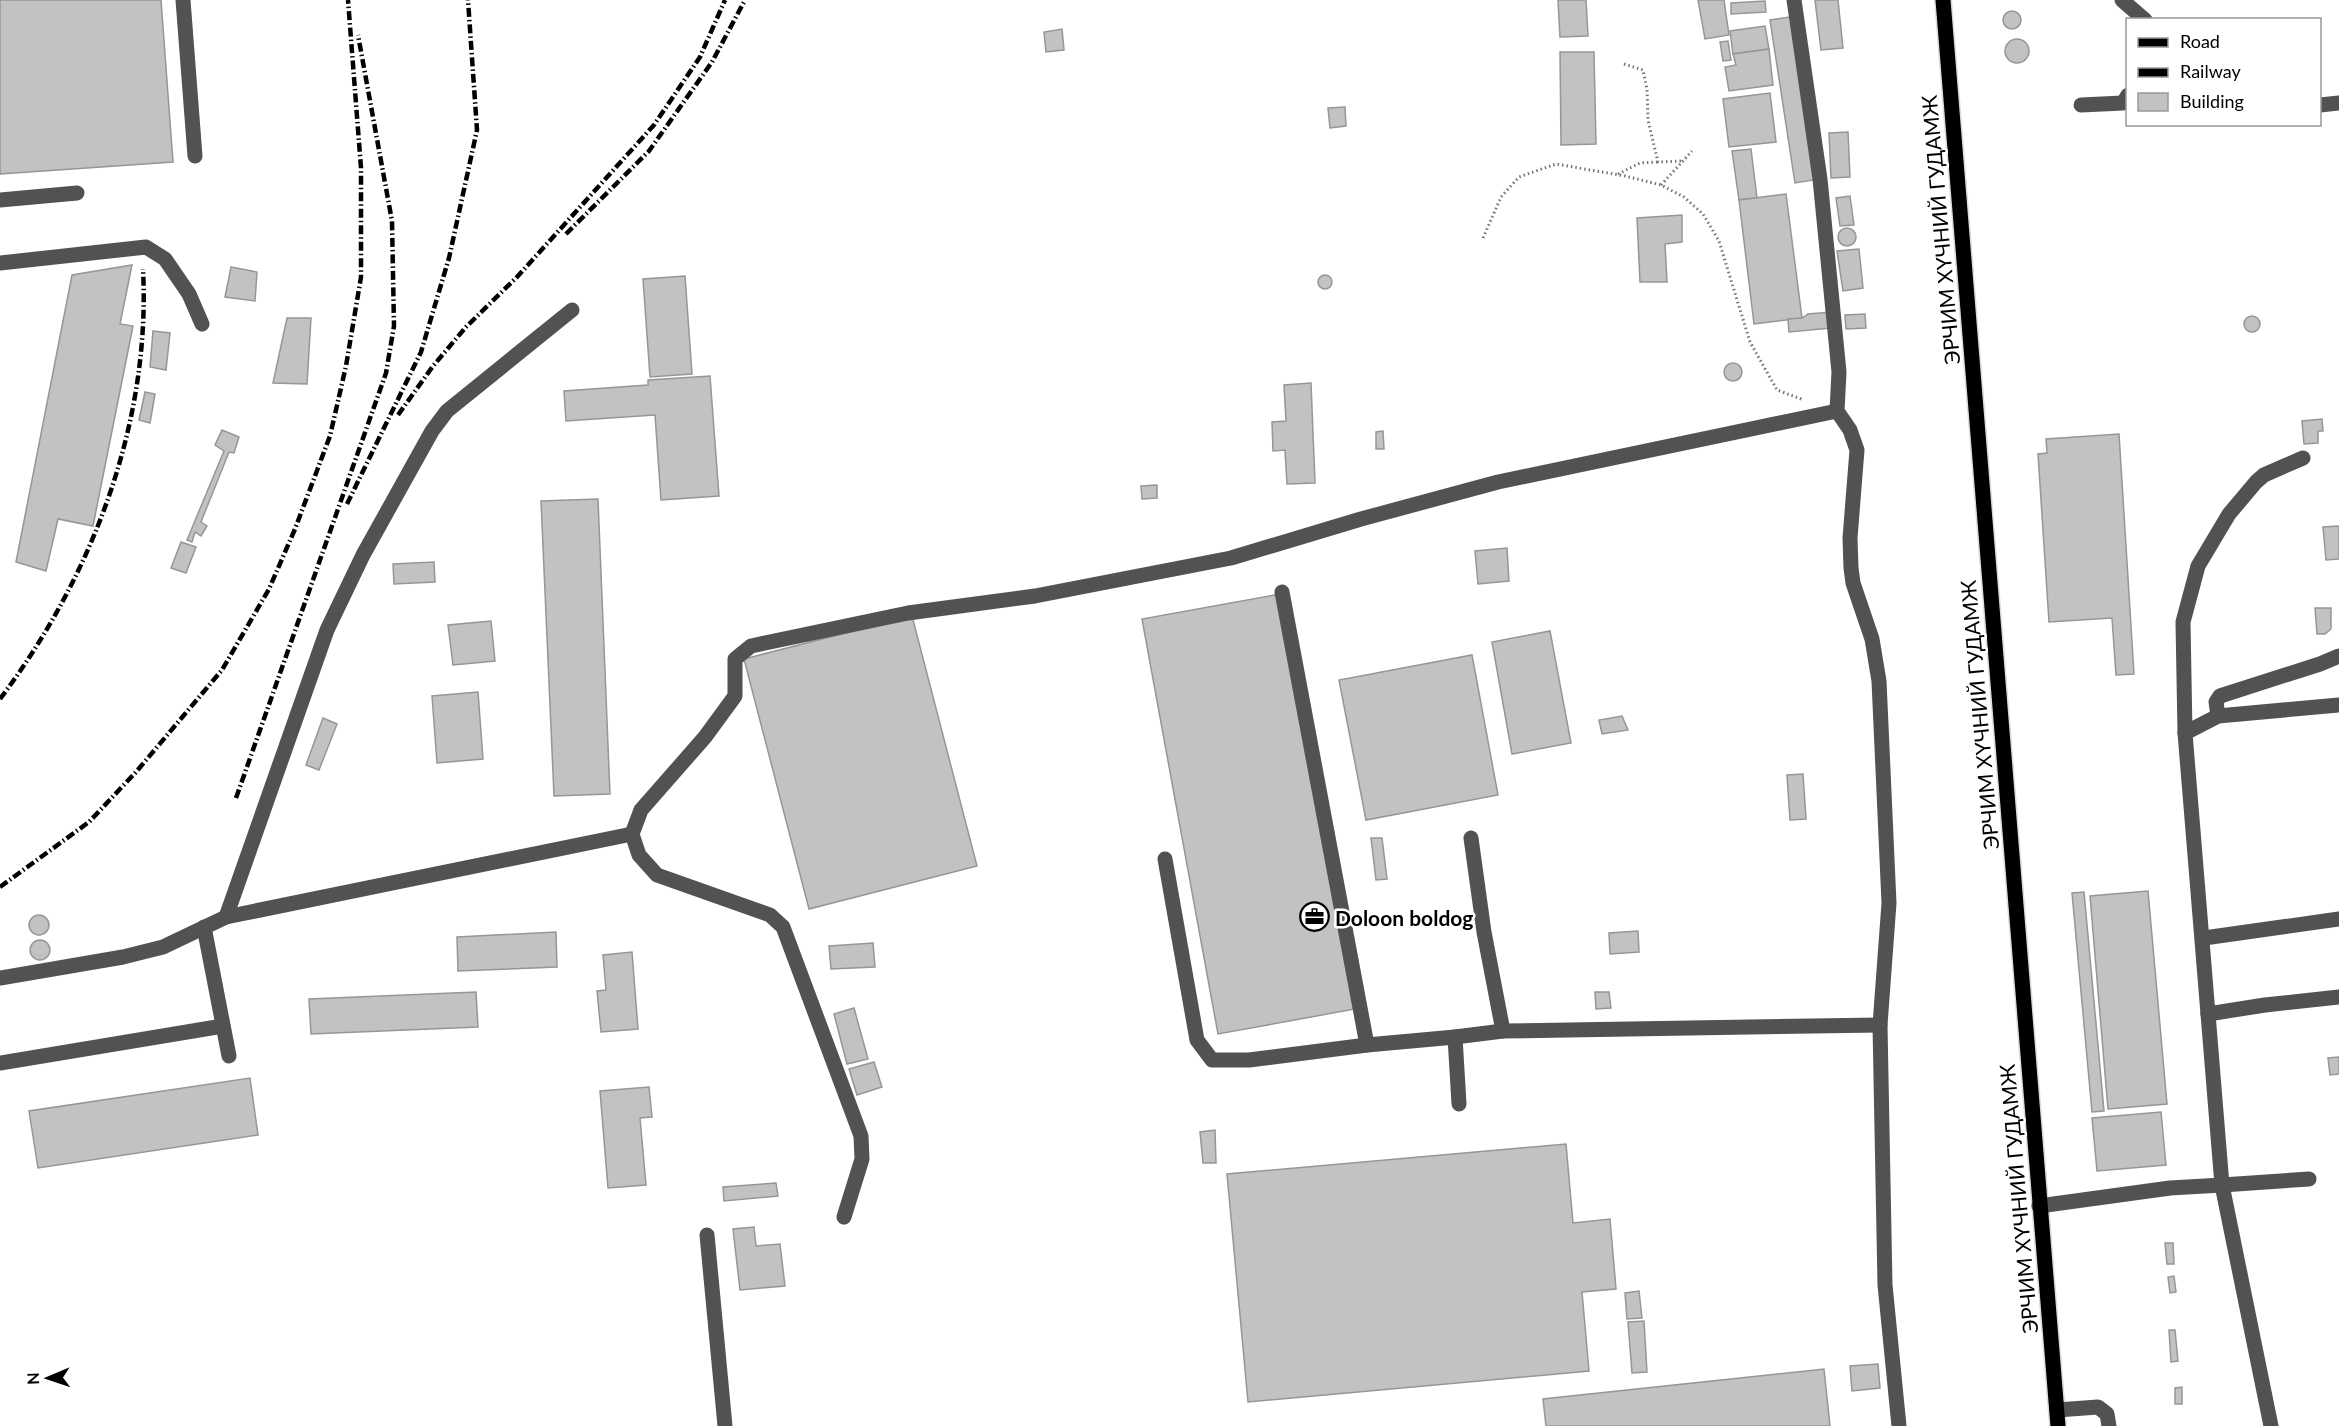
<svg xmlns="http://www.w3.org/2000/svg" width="2339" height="1426" font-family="Lato,sans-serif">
	<rect width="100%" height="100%" fill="#fff"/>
	<g fill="#c2c2c2" stroke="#969696" stroke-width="1.5">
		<polygon points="0,0 161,0 173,162 0,174"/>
		<polygon points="1558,0 1586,0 1588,36 1560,37"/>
		<polygon points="1698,0 1724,0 1729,35 1705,39"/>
		<polygon points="1815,0 1838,0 1843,48 1821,50"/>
		<polygon points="1765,1 1766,12 1731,14 1731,3"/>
		<circle cx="2012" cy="20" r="9"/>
		<polygon points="1796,16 1820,179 1795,183 1770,20"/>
		<polygon points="1765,26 1769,49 1733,54 1730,31"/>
		<polygon points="1062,29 1064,50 1046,52 1044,32"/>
		<circle cx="2017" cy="51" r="12"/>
		<polygon points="1728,41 1731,60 1723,61 1720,42"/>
		<polygon points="1769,49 1773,85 1729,91 1725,67 1736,65 1733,54"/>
		<polygon points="1560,52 1594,52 1596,144 1561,145"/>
		<polygon points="1770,93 1776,142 1729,147 1723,99"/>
		<polygon points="1345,107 1346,126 1330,128 1328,108"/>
		<polygon points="1848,132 1850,177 1831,178 1829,133"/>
		<polygon points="1751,149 1757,198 1739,200 1732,151"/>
		<polygon points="1786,194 1802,318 1754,324 1739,200"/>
		<polygon points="1850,196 1854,225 1840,226 1836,198"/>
		<polygon points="1682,215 1682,242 1665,244 1667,282 1640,282 1637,218"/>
		<circle cx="1847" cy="237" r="9"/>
		<polygon points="1859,249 1863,288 1843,291 1837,251"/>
		<polygon points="132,265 120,324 133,326 93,526 58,519 46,571 16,562 72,275"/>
		<polygon points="231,267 257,272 255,301 225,297"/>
		<circle cx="1325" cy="282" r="7"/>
		<polygon points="685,276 692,374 650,377 643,279"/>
		<polygon points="1831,312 1831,328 1789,332 1788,319 1802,318 1808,314"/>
		<polygon points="1865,314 1866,328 1846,329 1845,315"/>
		<circle cx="2252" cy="324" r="8"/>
		<polygon points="287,318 311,318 307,384 273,383"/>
		<polygon points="153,331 170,333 166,370 150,367"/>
		<circle cx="1733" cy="372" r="9"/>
		<polygon points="710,376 719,496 661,500 655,415 566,421 564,391 648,385 648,380"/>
		<polygon points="1311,383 1315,483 1287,484 1285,450 1273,451 1272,422 1286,421 1284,385"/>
		<polygon points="145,392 155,394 150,423 139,420"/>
		<polygon points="2322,419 2323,431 2318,431 2318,443 2304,444 2302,421"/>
		<polygon points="222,430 239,437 234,453 229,452 201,522 207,526 201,536 195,532 192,542 187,540 224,451 215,445"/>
		<polygon points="1383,431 1384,449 1376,449 1376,432"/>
		<polygon points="2119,434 2134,674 2116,675 2112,618 2049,622 2038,454 2047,453 2046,439"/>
		<polygon points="1157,485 1157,498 1142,499 1141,486"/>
		<polygon points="598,499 610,794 554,796 541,501"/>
		<polygon points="2339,526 2339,559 2326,560 2323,527"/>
		<polygon points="181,542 196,547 186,573 171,568"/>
		<polygon points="1507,548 1509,581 1478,584 1475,551"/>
		<polygon points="434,562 435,582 394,584 393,564"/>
		<polygon points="1280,594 1355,1009 1218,1034 1142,619"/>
		<polygon points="2315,608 2331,608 2331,629 2325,634 2317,634"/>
		<polygon points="912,616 977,866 809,909 744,659"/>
		<polygon points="491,621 495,661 453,665 448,625"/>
		<polygon points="1550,631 1571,743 1512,754 1492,642"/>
		<polygon points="1472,655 1498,795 1366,820 1339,680"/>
		<polygon points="478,692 483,759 437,763 432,696"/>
		<polygon points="1622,716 1628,730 1602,734 1599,720"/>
		<polygon points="323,718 337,724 319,770 306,765"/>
		<polygon points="1803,774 1806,819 1790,820 1787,775"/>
		<polygon points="1371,838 1382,838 1387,879 1376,880"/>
		<polygon points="2148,891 2167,1104 2108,1109 2090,896"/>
		<polygon points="2084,892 2104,1111 2092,1112 2072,893"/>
		<circle cx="39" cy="925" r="10"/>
		<polygon points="1638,931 1639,952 1610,954 1609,933"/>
		<polygon points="556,932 557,967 458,971 457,937"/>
		<circle cx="40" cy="950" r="10"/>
		<polygon points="873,943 875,967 831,969 829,946"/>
		<polygon points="632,952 638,1029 601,1032 597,991 606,990 603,955"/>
		<polygon points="476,992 478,1027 311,1034 309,999"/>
		<polygon points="1595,992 1609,992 1611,1008 1596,1009"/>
		<polygon points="854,1008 868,1059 847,1064 834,1014"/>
		<polygon points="2339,1057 2339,1074 2330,1075 2328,1058"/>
		<polygon points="874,1062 882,1087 857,1095 849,1069"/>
		<polygon points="250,1078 258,1135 38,1168 29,1111"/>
		<polygon points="649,1087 652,1117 640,1118 646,1185 608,1188 600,1091"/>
		<polygon points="2161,1112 2166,1165 2097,1171 2092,1118"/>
		<polygon points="1215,1130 1216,1163 1203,1163 1200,1132"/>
		<polygon points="1566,1144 1573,1223 1610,1219 1616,1289 1582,1292 1589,1371 1248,1402 1227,1174"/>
		<polygon points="776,1183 778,1196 724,1201 723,1187"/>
		<polygon points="754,1227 756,1246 780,1244 785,1286 740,1290 733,1229"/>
		<polygon points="2165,1243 2173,1243 2174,1264 2167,1264"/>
		<polygon points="2174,1276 2176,1292 2170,1293 2168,1277"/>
		<polygon points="1639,1291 1642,1318 1627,1319 1625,1293"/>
		<polygon points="1644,1321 1647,1372 1632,1373 1628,1322"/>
		<polygon points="2169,1330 2175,1330 2178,1361 2171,1362"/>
		<polygon points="1878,1364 1880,1388 1852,1391 1850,1366"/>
		<polygon points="1824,1369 1830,1426 1546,1426 1543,1399"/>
		<polygon points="2182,1387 2182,1404 2175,1404 2175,1388"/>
	</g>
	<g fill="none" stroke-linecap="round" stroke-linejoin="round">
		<defs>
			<polyline id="major" points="1943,0 2058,1426"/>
		</defs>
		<use href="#major" stroke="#dbdbdb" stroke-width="18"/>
		<g stroke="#747474" stroke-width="3" stroke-dasharray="1.5 3" stroke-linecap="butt">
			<polyline points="1624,64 1643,70 1647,89 1648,120 1658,162 1681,161"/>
			<polyline points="1618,174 1640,163 1658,162"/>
			<polyline points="1661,185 1692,151"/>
			<polyline points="1483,238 1501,197 1519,177 1556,164 1625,176 1661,185 1684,197 1703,214 1719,241 1750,342 1777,390 1804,400"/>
		</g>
		<g stroke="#525252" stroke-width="15">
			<polyline points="183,0 195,156"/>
			<polyline points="1794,0 1820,179 1839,372 1837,411 1850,430 1857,450 1850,538 1851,568 1853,583 1872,639 1879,681 1889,903 1880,1025 1885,1285 1899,1426"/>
			<polyline points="2122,0 2145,20"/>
			<polyline points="2081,105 2123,103 2128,95"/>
			<polyline points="2320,105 2339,103"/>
			<polyline points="0,200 77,193"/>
			<polyline points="0,263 146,247 165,259 189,294 202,324"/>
			<polyline points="1282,592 1367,1045"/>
			<polyline points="2218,716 2216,702 2220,696 2320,664 2339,656"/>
			<polyline points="2185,733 2183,622 2198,566 2229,514 2256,482 2264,475 2303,458"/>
			<polyline points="1471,838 1484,932 1503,1031"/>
			<polyline points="1165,859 1197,1040 1212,1060 1249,1060 1367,1045 1455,1037"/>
			<polyline points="226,917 327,630 363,555 432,431 447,411 572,310"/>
			<polyline points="204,927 229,1056"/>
			<polyline points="2204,938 2339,919"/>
			<polyline points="0,978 123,957 163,947 226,917 632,834"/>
			<polyline points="2208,1014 2265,1005 2339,997"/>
			<polyline points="0,1063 223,1026"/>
			<polyline points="1459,1104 1455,1037 1503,1031 1880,1025"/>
			<polyline points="2039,1206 2170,1188 2222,1185 2185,733 2218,716 2339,705"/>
			<polyline points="844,1217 862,1159 861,1136 783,927 770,915 657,875 639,855 632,834 641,810 705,737 735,696 735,659 751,646 908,613 1035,596 1231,558 1361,519 1498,482 1837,411"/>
			<polyline points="707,1235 725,1426"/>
			<polyline points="2057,1410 2098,1407 2107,1414 2109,1426"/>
			<polyline points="2271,1426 2222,1185 2309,1179"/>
		</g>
		<use href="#major" stroke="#000" stroke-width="15"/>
		<g stroke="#000" stroke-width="4.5" stroke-dasharray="9 3 1.5 3" stroke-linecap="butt">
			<polyline points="566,234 649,151 712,62 745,0"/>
			<polyline points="398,415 433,366 466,327 517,277 654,125 700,57 725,0"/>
			<polyline points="347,504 421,352 449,258 477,130 468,0"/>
			<path d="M0 699C92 577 151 423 143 269"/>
			<polyline points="236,798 386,373 394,326 392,221 358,35"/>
			<polyline points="0,887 89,822 136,772 222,670 269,589 295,529 330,436 346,366 361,277 361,168 348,0"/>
		</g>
	</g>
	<defs>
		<symbol id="office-ring" viewBox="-11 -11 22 22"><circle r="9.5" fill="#fff" stroke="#000" stroke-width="1.5"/><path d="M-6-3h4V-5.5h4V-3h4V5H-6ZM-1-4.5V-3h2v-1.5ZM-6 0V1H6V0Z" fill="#000"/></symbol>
	</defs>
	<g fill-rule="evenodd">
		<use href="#office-ring" x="1298" y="900" width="33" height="33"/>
	</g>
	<g text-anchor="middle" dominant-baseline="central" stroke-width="5" stroke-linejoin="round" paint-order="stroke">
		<g font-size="21" fill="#000" stroke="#fff">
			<text transform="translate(1940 230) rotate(-95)">ЭРЧИМ ХҮЧНИЙ ГУДАМЖ</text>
			<text transform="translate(1979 715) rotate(-95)">ЭРЧИМ ХҮЧНИЙ ГУДАМЖ</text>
			<text transform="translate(2018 1199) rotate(-95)">ЭРЧИМ ХҮЧНИЙ ГУДАМЖ</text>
		</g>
		<g font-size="21" font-weight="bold" fill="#000" stroke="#fff" text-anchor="start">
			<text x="1335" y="917">Doloon boldog</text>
		</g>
	</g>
	<rect x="2126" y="18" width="195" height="108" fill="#ffffff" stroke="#999999" stroke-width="1.5"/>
	<rect x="2138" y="38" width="30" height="9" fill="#000000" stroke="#999999" stroke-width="1.5"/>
	<text x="2180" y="48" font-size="18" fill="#000000">Road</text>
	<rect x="2138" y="68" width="30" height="9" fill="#000000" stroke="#999999" stroke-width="1.5"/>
	<text x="2180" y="78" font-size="18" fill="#000000">Railway</text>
	<rect x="2138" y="93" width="30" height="18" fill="#c2c2c2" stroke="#999999" stroke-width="1.5"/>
	<text x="2180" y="108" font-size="18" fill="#000000">Building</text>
	<g transform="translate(48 1378) rotate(268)" stroke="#ffffff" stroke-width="4.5" paint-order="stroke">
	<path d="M0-4.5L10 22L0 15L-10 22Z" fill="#000000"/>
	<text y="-9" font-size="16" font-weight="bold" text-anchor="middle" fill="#000000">N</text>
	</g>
</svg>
